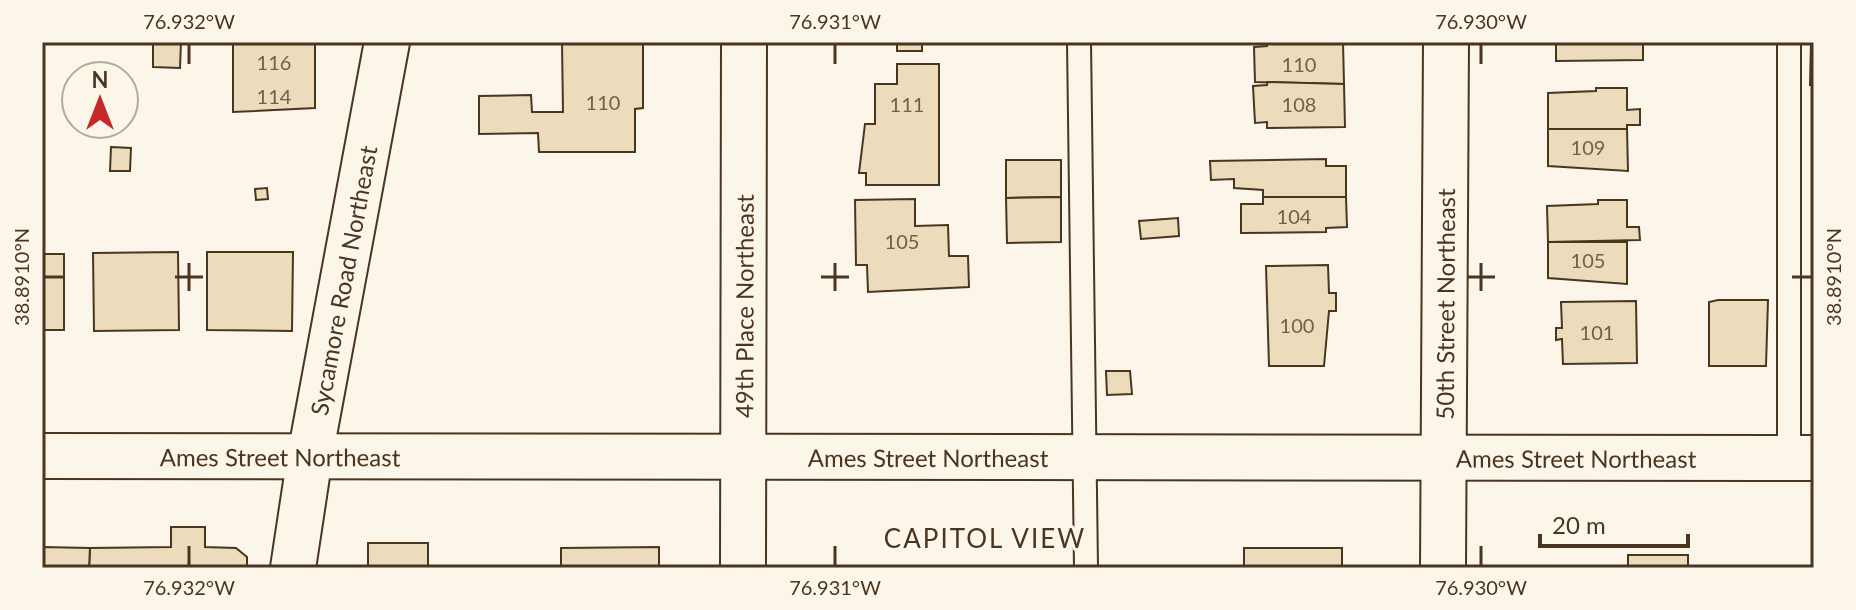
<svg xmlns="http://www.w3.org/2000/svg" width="1856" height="610" font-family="Lato,sans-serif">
	<rect width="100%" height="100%" fill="#fbf6e9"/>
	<g fill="#ecdcbc" stroke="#4a3520" stroke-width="2">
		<polygon points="153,42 181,42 180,68 153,67"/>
		<polygon points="562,42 643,42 643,108 635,109 635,152 539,152 538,133 479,134 479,96 531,95 532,112 563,112"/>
		<polygon points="863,42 922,42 922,51 897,51 897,44"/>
		<polygon points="1267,42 1343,42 1344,84 1255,82 1254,47 1267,46"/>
		<polygon points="1556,42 1643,42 1643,60 1556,61"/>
		<polygon points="1811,42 1814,42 1814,85 1810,85"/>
		<polygon points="233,43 315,44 315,108 233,112"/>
		<polygon points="897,64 939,64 939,185 866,185 866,173 859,173 865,124 875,124 875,84 897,84"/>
		<polygon points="1267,82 1344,84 1345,127 1267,128 1267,122 1255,123 1253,86 1267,85"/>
		<polygon points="1596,88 1627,88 1627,110 1640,109 1640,125 1627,125 1627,129 1548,129 1548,93 1596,91"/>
		<polygon points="1548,129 1627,129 1628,171 1548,166"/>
		<polygon points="111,147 131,148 130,171 110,171"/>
		<polygon points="1326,159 1326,166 1346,166 1346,197 1263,197 1263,190 1234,188 1234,179 1211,180 1210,161"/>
		<polygon points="1006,160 1061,160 1061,197 1006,198"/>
		<polygon points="267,188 268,199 256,200 255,189"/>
		<polygon points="1061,197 1061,242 1007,243 1006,198"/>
		<polygon points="1263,197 1346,197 1347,227 1326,228 1326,232 1241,233 1241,204 1263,204"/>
		<polygon points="915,199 915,226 948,225 949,256 968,256 969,287 868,292 867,265 856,265 855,200"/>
		<polygon points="1598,200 1627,200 1627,227 1639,227 1640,240 1548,242 1547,206 1598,204"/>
		<polygon points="1178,218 1179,236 1141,239 1139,221"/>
		<polygon points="1548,242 1627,242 1627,284 1548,278"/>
		<polygon points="178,252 179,330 94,331 93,253"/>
		<polygon points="207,252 293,252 292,331 207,330"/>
		<rect x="42" y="254" width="22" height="76"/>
		<polygon points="1328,265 1329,293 1336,293 1336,311 1329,311 1324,366 1269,366 1266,266"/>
		<polygon points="1718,300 1768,300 1766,366 1709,366 1709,302"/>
		<polygon points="1636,301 1637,363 1563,364 1562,339 1556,340 1556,328 1562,328 1561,302"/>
		<polygon points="1106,371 1130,371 1132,394 1107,395"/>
		<polygon points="171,527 205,527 205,547 236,548 247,557 247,568 89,568 90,548 171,547"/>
		<rect x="368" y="543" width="60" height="25"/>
		<polygon points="42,547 90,548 89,568 42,568"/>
		<polygon points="659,547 659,568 561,568 561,548"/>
		<rect x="1244" y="548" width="98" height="20"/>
		<rect x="1628" y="555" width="60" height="13"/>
	</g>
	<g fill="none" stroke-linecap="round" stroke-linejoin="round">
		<defs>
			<g id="lane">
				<polyline points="1079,42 1086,568"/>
				<polyline points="1789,458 1789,42"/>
			</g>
			<g id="street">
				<path id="s1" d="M42 456 1814 458"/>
				<path id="s2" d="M293 568 310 456 387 42"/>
				<path id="s3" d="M743 568 744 42"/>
				<path id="s4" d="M1443 568 1446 42"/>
			</g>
		</defs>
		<use href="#lane" stroke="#4a3520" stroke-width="26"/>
		<use href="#street" stroke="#4a3520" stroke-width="48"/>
		<use href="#lane" stroke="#fbf6e9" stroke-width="22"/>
		<use href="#street" stroke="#fbf6e9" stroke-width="44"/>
	</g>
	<path fill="none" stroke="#4a3520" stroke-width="3" d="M189 44V64M835 44V64M1481 44V64M189 263V291M835 263V291M1481 263V291M44 277H64M175 277H203M821 277H849M1467 277H1495M1792 277H1812M189 546V566M835 546V566M1481 546V566"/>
	<g text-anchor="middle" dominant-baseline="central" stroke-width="6" stroke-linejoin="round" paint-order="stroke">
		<g font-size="20" fill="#725f47">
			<text x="274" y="62">116</text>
			<text x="1299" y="64">110</text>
			<text x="274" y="96">114</text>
			<text x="603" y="102">110</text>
			<text x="907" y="104">111</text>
			<text x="1299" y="104">108</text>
			<text x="1588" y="147">109</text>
			<text x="1294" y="216">104</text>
			<text x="902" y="241">105</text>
			<text x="1588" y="260">105</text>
			<text x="1297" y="325">100</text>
			<text x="1597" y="332">101</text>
		</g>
		<g font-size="24" fill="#4a3520" stroke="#fbf6e9">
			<text stroke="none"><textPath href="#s2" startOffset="292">Sycamore Road Northeast</textPath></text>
			<text stroke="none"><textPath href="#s3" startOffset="262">49th Place Northeast</textPath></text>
			<text stroke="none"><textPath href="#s4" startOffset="264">50th Street Northeast</textPath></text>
			<text stroke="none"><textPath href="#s1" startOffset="238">Ames Street Northeast</textPath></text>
			<text stroke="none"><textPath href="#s1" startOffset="886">Ames Street Northeast</textPath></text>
			<text stroke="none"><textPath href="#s1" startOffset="1534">Ames Street Northeast</textPath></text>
		</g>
		<g font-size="26" letter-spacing="2" fill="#4a3520" stroke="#fbf6e9">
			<text x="985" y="538">CAPITOL VIEW</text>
		</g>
	</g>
	<rect width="1856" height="610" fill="none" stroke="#fbf6e9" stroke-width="88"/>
	<g transform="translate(100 100)"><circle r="38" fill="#fbf6e9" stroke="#b4a999" stroke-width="2"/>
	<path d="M0-6L14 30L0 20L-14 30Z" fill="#c62828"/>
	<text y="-12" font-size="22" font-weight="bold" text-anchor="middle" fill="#4a3520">N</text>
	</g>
	<path d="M1540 534v12h148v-12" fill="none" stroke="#4a3520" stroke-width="4"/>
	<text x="1552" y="534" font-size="24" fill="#4a3520" stroke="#fbf6e9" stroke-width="6" paint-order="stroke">20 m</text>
	<rect x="44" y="44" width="1768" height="522" fill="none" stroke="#4a3520" stroke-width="3"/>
	<g font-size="20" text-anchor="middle" fill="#4a3520">
		<text x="189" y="29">76.932°W</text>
		<text x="835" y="29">76.931°W</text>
		<text x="1481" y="29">76.930°W</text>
		<text transform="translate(22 277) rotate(-90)" y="7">38.8910°N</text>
		<text transform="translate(1834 277) rotate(-90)" y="7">38.8910°N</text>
		<text x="189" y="595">76.932°W</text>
		<text x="835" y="595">76.931°W</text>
		<text x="1481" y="595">76.930°W</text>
	</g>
</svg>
